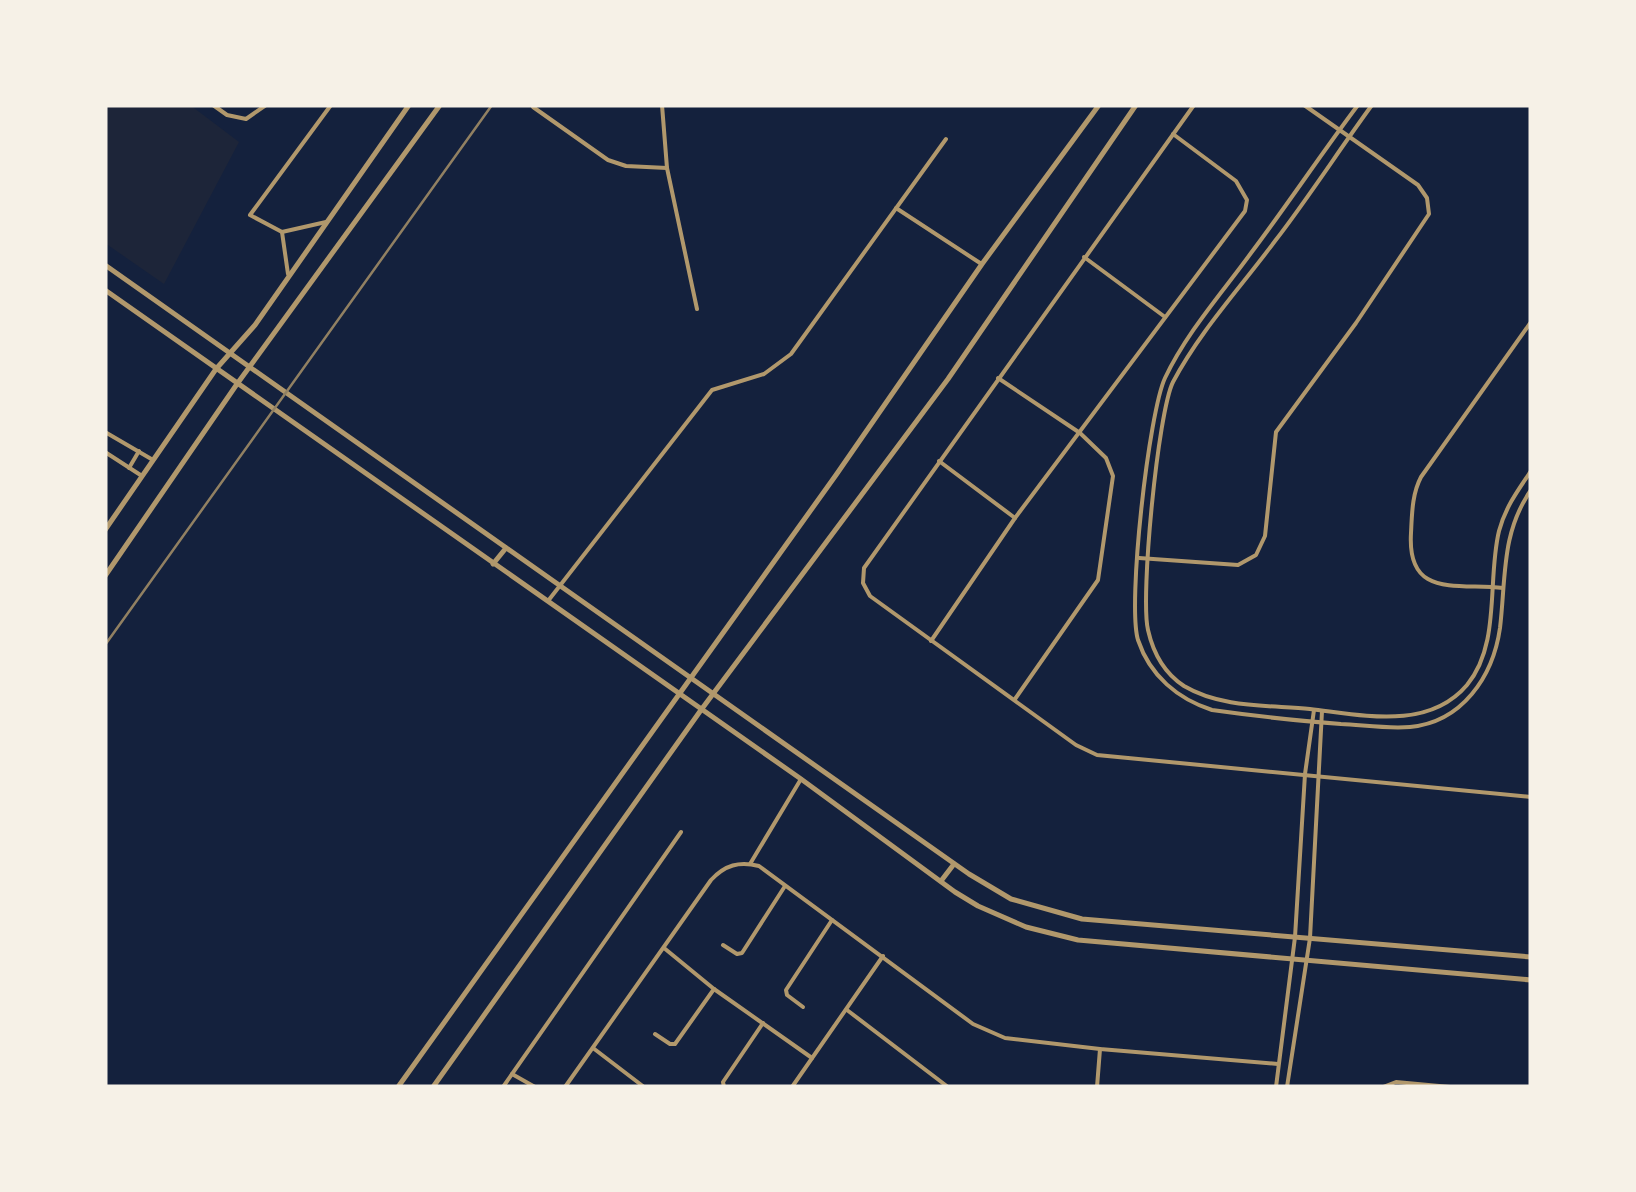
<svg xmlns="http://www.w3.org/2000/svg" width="1636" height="1192" font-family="'Crimson Pro',serif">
	<rect width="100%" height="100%" fill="#14213d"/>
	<polygon fill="#1d2539" points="105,105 190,105 239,142 164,284 105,243"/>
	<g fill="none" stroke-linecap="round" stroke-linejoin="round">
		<g stroke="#b1986c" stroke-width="4">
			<polyline points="213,105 227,115 246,119 266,105"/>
			<polyline points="662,105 667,168 697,309"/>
			<polyline points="1194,105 864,568 863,583 870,596 1076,745 1097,755 1531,797"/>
			<path d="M1358 105C1321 154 1288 204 1251 253 1222 293 1187 332 1165 378 1149 412 1127 604 1138 640 1150 676 1178 699 1212 710 1255 716 1298 721 1341 724 1363 725 1387 729 1410 727 1462 722 1493 677 1500 628 1506 578 1501 533 1531 490"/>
			<path d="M1372 105C1339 150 1309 197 1275 241 1241 287 1200 331 1173 382 1158 412 1140 597 1148 630 1153 652 1164 673 1184 686 1221 708 1268 705 1310 709 1362 715 1428 731 1467 685 1501 644 1487 580 1499 531 1505 508 1518 490 1531 471"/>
			<polyline points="533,107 608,160 626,166 667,168"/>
			<polyline points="896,208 980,263"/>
			<polyline points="326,222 282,232 250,215 331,105"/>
			<polyline points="282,232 288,274"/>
			<polyline points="1084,257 1165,317"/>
			<polyline points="998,378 1080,433 1106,458 1113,476 1098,580 1015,699"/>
			<polyline points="105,432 153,460"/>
			<polyline points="105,452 142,476"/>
			<polyline points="939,461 1015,518"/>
			<polyline points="129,468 139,451"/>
			<polyline points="1139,558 1238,565 1256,555 1265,536 1276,432 1356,323 1429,214 1427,198 1418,185 1304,105"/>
			<path d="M1503 588C1455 583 1407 598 1411 533 1412 514 1412 494 1421 477L1531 322"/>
			<polyline points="548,601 712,390 764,374 791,354 946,139"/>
			<polyline points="931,641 1015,518 1245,211 1247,200 1236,181 1173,134"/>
			<polyline points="750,864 801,779"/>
			<polyline points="723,945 737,954 742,953 785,886"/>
			<polyline points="664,948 714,989 812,1058"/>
			<polyline points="803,1007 787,995 786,990 832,920"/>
			<polyline points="847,1010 948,1087"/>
			<polyline points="655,1034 670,1044 675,1044 714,989"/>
			<polyline points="593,1048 644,1087"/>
			<polyline points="512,1074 535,1087"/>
			<polyline points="503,1087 681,832"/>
			<path d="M565 1087 711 880C725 865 739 861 759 866L973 1024 1005 1038 1100 1049 1278 1064"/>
			<polyline points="724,1087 723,1082 763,1023"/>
			<polyline points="792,1087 883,956"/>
			<polyline points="1097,1087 1100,1049"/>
			<polyline points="1276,1087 1295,937 1305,774 1314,710"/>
			<polyline points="1287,1087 1310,938 1322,711"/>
			<polyline points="1383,1087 1396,1082 1450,1087"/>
		</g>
		<g stroke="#b1986c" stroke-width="5">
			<polyline points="105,265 969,874 1011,899 1082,919 1531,957"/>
			<polyline points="105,290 801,779 955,892 978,906 1026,927 1078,940 1531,980"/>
			<polyline points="105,530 216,369 255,325 409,105"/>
			<polyline points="493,564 506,548"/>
			<polyline points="105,576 237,384 440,105"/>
			<polyline points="941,881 954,864"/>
			<polyline points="398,1087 836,475 982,264 1099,105"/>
			<polyline points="433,1087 701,710 948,379 1136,105"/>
		</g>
		<polyline stroke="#918062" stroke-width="2.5" points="105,645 492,105"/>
	</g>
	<rect width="1636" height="1192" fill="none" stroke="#f6f1e7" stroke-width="215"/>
</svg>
